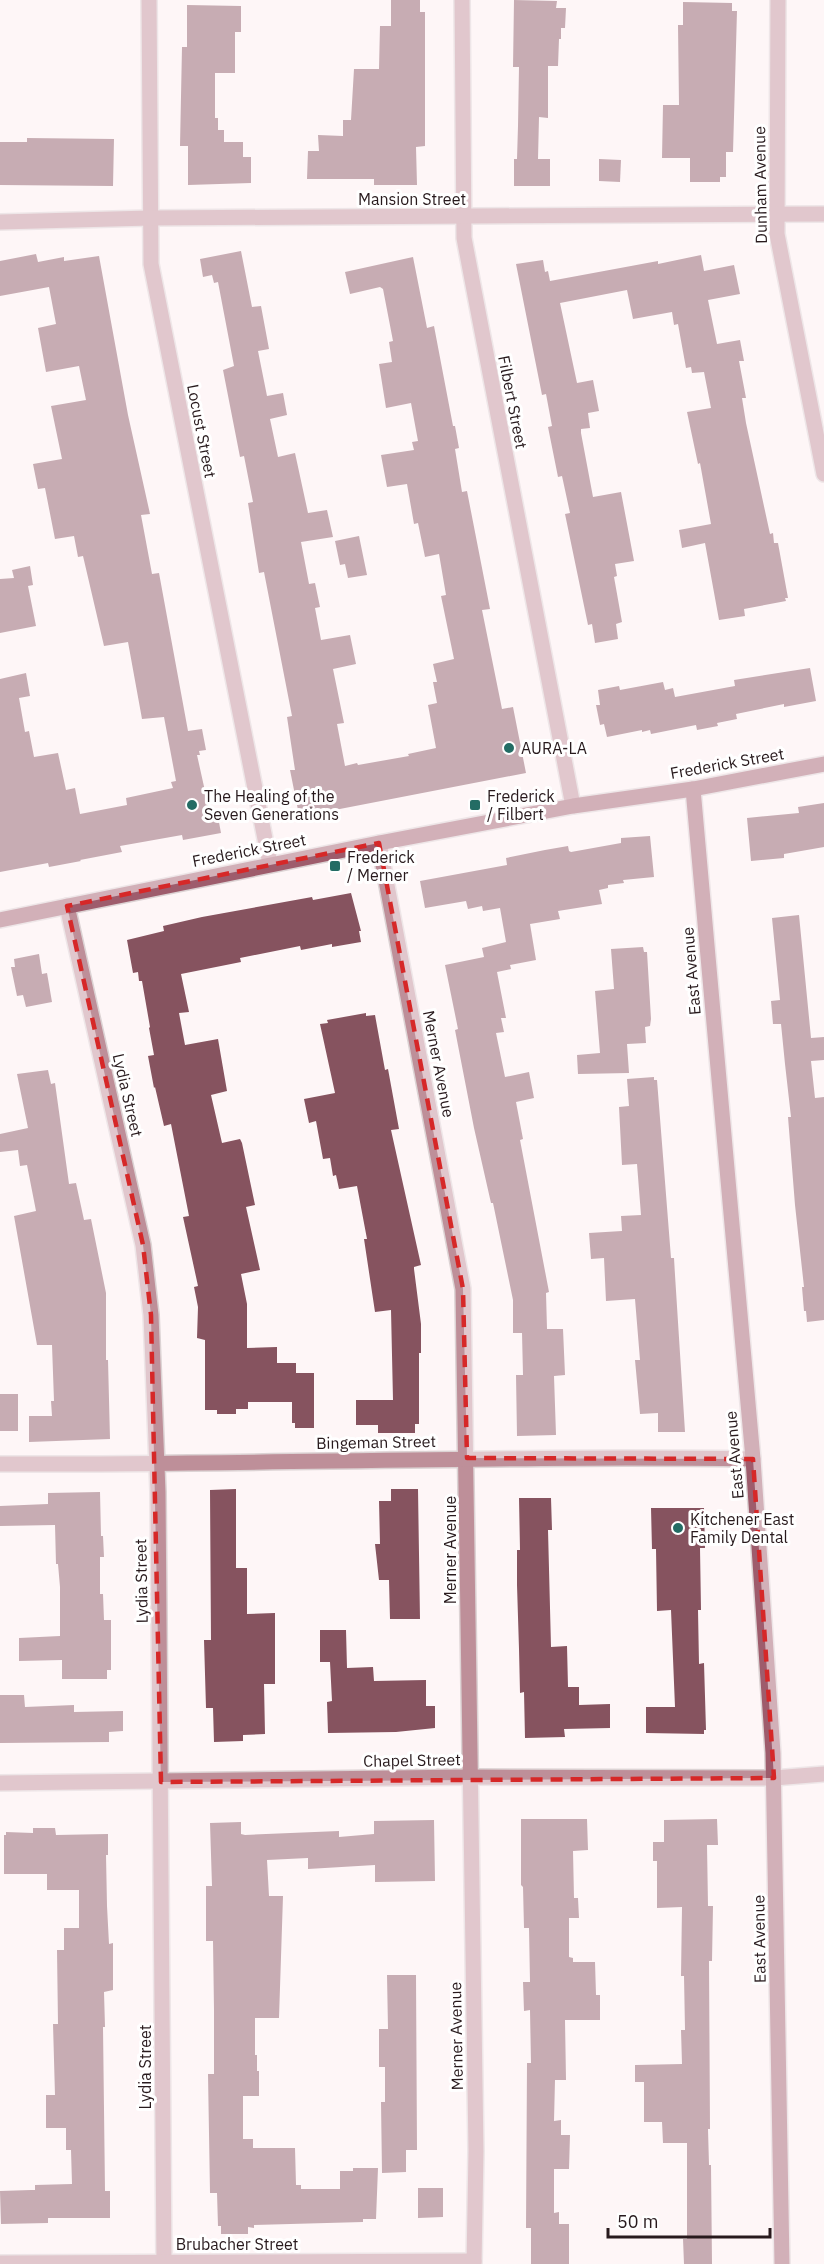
<svg xmlns="http://www.w3.org/2000/svg" width="824" height="2264" font-family="'IBM Plex Sans',sans-serif">
	<rect width="100%" height="100%" fill="#fef6f7"/>
	<g fill="#86535f">
		<polygon points="391,0 420,0 420,12 425,12 425,146 416,147 417,185 374,185 374,179 307,179 308,151 319,151 318,135 343,136 343,120 351,120 354,69 379,69 380,26 391,26"/>
		<polygon points="514,0 557,1 556,8 566,8 565,28 561,28 561,39 559,39 558,66 548,66 548,118 539,117 538,159 550,159 550,186 514,186 514,159 517,159 518,126 519,67 513,67"/>
		<polygon points="683,2 732,3 732,11 737,11 733,152 726,152 726,177 720,177 720,182 690,182 690,158 662,158 663,105 679,105 678,25 683,25"/>
		<polygon points="187,5 241,6 241,32 235,32 235,73 215,73 215,118 218,118 218,130 224,130 224,142 243,142 243,157 251,157 251,183 188,185 188,146 180,146 182,47 187,47"/>
		<polygon points="27,138 114,139 113,186 0,185 0,142 27,142"/>
		<polygon points="599,159 621,160 620,182 599,181"/>
		<polygon points="241,251 252,307 261,306 269,349 258,351 267,396 283,393 287,415 270,419 278,457 295,453 308,513 327,510 333,537 301,542 309,584 315,583 320,607 315,608 321,640 350,635 356,664 333,669 344,723 337,724 345,766 357,763 358,765 409,756 408,754 436,748 428,705 437,703 433,682 437,682 433,664 454,659 441,596 446,595 439,554 425,557 418,523 414,524 407,484 387,487 381,455 414,450 412,442 418,441 411,403 386,408 379,364 392,362 389,342 393,341 383,289 380,287 350,294 345,272 413,257 427,328 434,326 453,426 455,426 459,448 455,449 462,492 467,491 490,609 482,610 502,709 513,707 526,773 314,814 312,807 298,810 290,770 295,770 287,717 292,716 264,572 259,573 248,503 253,502 244,456 240,457 223,370 234,366 218,282 214,283 212,275 203,277 200,259"/>
		<polygon points="36,254 38,262 64,257 64,261 99,256 128,415 150,514 141,515 152,574 159,573 188,731 202,729 206,750 199,751 200,755 197,755 211,818 218,817 221,833 183,840 182,835 120,846 122,852 80,860 81,861 49,867 48,863 0,872 0,679 26,673 30,696 19,698 25,732 29,731 34,757 58,753 66,790 75,788 80,814 127,805 126,798 173,788 171,782 176,781 164,717 142,719 128,642 104,646 83,556 78,557 74,536 55,539 45,488 38,489 33,464 62,459 51,406 86,400 79,366 46,372 38,328 56,324 49,287 0,296 0,261"/>
		<polygon points="701,255 704,271 734,265 740,294 708,300 717,344 740,340 744,361 739,361 746,398 742,398 746,423 770,534 773,533 774,543 778,543 788,598 785,598 786,601 744,609 745,616 719,620 705,543 682,548 679,530 711,524 700,463 698,464 687,412 711,408 704,372 692,373 691,367 686,368 678,324 674,325 672,312 633,319 627,290 560,303 577,383 593,380 599,411 588,413 590,428 581,429 581,433 593,497 621,492 634,561 615,564 617,576 614,577 622,622 616,624 618,639 595,643 592,624 588,625 565,514 570,513 562,476 558,477 548,427 552,426 546,394 542,395 516,264 543,260 545,272 548,271 550,281 658,261 658,264"/>
		<polygon points="359,536 367,575 348,578 345,564 340,565 335,541"/>
		<polygon points="30,566 33,585 28,586 36,626 0,633 0,579 14,578 12,570"/>
		<polygon points="810,668 816,701 784,707 784,704 736,714 737,719 717,723 718,726 697,730 696,725 651,734 650,730 642,732 642,730 607,737 604,724 600,725 596,705 600,705 598,690 619,686 620,690 663,682 665,690 673,688 675,697 735,686 734,680"/>
		<polygon points="824,803 824,847 784,854 784,858 751,861 747,818 799,813 798,807"/>
		<polygon points="650,836 654,877 623,880 624,883 608,885 608,888 599,890 602,904 558,911 560,919 530,924 536,960 510,965 511,969 497,972 506,1018 501,1018 504,1032 496,1033 505,1077 529,1072 534,1098 516,1102 523,1139 520,1140 549,1292 546,1293 547,1329 563,1329 565,1375 554,1376 556,1435 517,1436 516,1375 523,1375 522,1333 513,1333 513,1300 493,1203 491,1203 474,1128 455,1030 458,1029 445,965 484,957 482,948 506,942 500,908 483,911 482,906 468,909 466,901 425,908 420,881 507,865 506,858 545,850 568,846 569,851 571,852 621,843 621,838"/>
		<polygon points="351,893 361,931 359,931 361,942 332,947 332,944 301,950 300,946 240,958 241,962 181,974 189,1012 179,1013 185,1045 218,1039 227,1091 211,1095 222,1143 240,1139 242,1143 255,1205 246,1207 260,1270 241,1274 247,1304 247,1348 277,1347 277,1363 296,1363 296,1373 314,1373 314,1428 295,1428 295,1423 292,1423 292,1402 248,1402 248,1409 236,1409 236,1414 217,1414 217,1410 205,1410 205,1340 197,1338 198,1307 194,1287 198,1286 183,1217 189,1216 171,1124 164,1126 155,1087 154,1088 148,1056 154,1055 149,1028 150,1027 142,981 139,981 138,972 133,973 127,940 164,931 163,926 202,917 312,897 313,900"/>
		<polygon points="799,915 811,1038 824,1037 824,1060 811,1061 815,1098 824,1097 824,1320 807,1322 806,1311 804,1311 802,1287 804,1287 795,1205 788,1117 791,1117 785,1064 781,1024 773,1024 771,1001 780,1000 772,918"/>
		<polygon points="643,947 644,952 647,952 651,1019 650,1026 645,1027 646,1043 627,1044 629,1073 578,1074 577,1055 600,1053 595,991 614,989 611,949"/>
		<polygon points="39,954 42,974 47,973 52,1002 26,1007 23,995 17,996 11,967 15,967 14,959"/>
		<polygon points="366,1013 366,1016 375,1015 385,1070 388,1069 399,1129 391,1130 421,1265 414,1267 414,1269 421,1324 421,1353 419,1353 419,1424 415,1424 415,1433 378,1433 378,1425 356,1425 356,1400 393,1400 391,1310 375,1312 364,1239 367,1239 357,1186 339,1189 336,1175 333,1176 330,1158 323,1159 316,1121 309,1123 304,1099 335,1093 320,1024 328,1023 327,1020"/>
		<polygon points="48,1070 51,1084 55,1083 69,1184 76,1183 84,1220 91,1219 106,1293 106,1360 108,1360 110,1439 29,1442 29,1416 52,1416 51,1401 54,1401 52,1345 37,1345 14,1216 36,1211 27,1165 20,1166 18,1150 0,1152 0,1134 28,1128 17,1074"/>
		<polygon points="654,1077 654,1080 657,1080 671,1258 674,1258 675,1275 685,1432 658,1432 658,1413 640,1414 635,1360 640,1360 635,1299 606,1301 604,1258 591,1259 589,1233 622,1231 621,1216 641,1215 637,1164 622,1165 619,1107 629,1106 627,1079"/>
		<rect x="0" y="1394" width="18" height="37"/>
		<polygon points="236,1489 236,1568 247,1568 247,1614 275,1613 275,1684 264,1684 265,1734 243,1735 243,1741 214,1742 213,1708 206,1708 204,1640 211,1640 210,1490"/>
		<polygon points="391,1489 418,1489 420,1619 390,1619 389,1580 379,1580 375,1544 380,1544 379,1501 391,1501"/>
		<polygon points="100,1492 101,1536 103,1536 104,1557 100,1557 100,1594 103,1594 104,1620 111,1620 111,1670 107,1670 107,1679 62,1679 62,1660 19,1661 19,1638 60,1636 60,1587 58,1564 56,1564 55,1525 0,1526 0,1506 48,1504 48,1493"/>
		<polygon points="519,1498 551,1498 552,1530 548,1530 551,1647 567,1646 568,1687 579,1687 579,1705 610,1704 610,1728 564,1729 565,1737 525,1738 524,1692 520,1693 519,1649 517,1585 517,1550 520,1550"/>
		<polygon points="651,1508 704,1508 705,1548 700,1548 701,1610 698,1610 699,1664 704,1663 706,1730 704,1730 704,1734 646,1733 646,1707 675,1707 671,1610 657,1611 656,1549 652,1549"/>
		<polygon points="320,1630 346,1630 347,1668 373,1667 374,1681 426,1680 426,1706 435,1706 435,1728 396,1732 328,1733 327,1702 332,1701 330,1662 320,1662"/>
		<polygon points="0,1695 24,1695 25,1707 74,1705 74,1712 123,1711 123,1731 109,1732 109,1742 0,1743"/>
		<polygon points="521,1819 587,1819 588,1850 573,1851 574,1898 578,1898 579,1918 569,1918 569,1957 573,1958 573,1962 595,1962 596,1995 600,1995 600,2020 565,2020 566,2080 555,2080 554,2121 561,2120 561,2135 570,2135 569,2169 554,2169 554,2213 559,2212 559,2224 569,2224 569,2264 531,2264 531,2228 526,2228 527,2063 531,2063 530,2010 524,2011 523,1982 530,1982 529,1928 524,1928 523,1887 521,1885"/>
		<polygon points="717,1819 718,1845 707,1845 708,1906 713,1906 712,1961 709,1961 710,2129 708,2129 709,2165 711,2165 712,2264 684,2264 683,2239 687,2239 687,2143 663,2143 662,2122 644,2122 644,2082 635,2082 635,2065 682,2064 681,2030 685,2030 684,1976 681,1976 682,1907 657,1908 657,1861 653,1861 653,1842 664,1842 664,1820"/>
		<polygon points="434,1820 435,1881 375,1882 375,1865 308,1869 308,1858 267,1860 269,1896 283,1896 279,2018 255,2018 255,2055 257,2055 257,2071 259,2071 259,2096 243,2096 243,2139 253,2139 253,2148 295,2148 296,2185 301,2185 301,2189 340,2189 340,2171 353,2171 353,2168 378,2168 376,2219 363,2219 363,2222 254,2225 254,2228 248,2227 248,2234 221,2234 221,2226 218,2226 217,2193 210,2193 208,2074 214,2074 214,2010 213,1941 206,1941 206,1886 212,1886 210,1823 241,1822 241,1834 245,1835 339,1831 339,1837 374,1834 374,1821"/>
		<polygon points="33,1828 55,1828 56,1835 108,1834 108,1855 106,1855 107,1906 109,1944 113,1943 113,1990 104,1992 105,2027 103,2027 105,2191 110,2191 110,2218 48,2218 48,2223 1,2224 0,2191 31,2190 35,2190 35,2185 72,2184 71,2150 66,2150 66,2128 46,2128 46,2095 55,2095 53,2024 58,2024 57,1950 64,1950 64,1928 79,1928 79,1890 47,1890 47,1874 4,1874 4,1835 6,1835 6,1832 33,1833"/>
		<polygon points="387,1975 416,1975 417,2150 406,2150 406,2172 382,2173 381,2102 385,2102 385,2067 379,2067 379,2029 388,2029"/>
		<polygon points="418,2188 443,2188 443,2217 418,2218"/>
	</g>
	<g fill="none" stroke-linecap="round" stroke-linejoin="round">
		<defs>
			<g id="street">
				<polyline points="149,0 151,264 270,864"/>
				<polyline points="462,0 464,238 573,806"/>
				<polyline points="778,0 777,234 824,474"/>
				<polyline points="0,222 150,218 824,214"/>
				<polyline points="379,843 463,1289 476,2151 474,2264"/>
				<polyline points="67,906 143,1245 151,1315 158,1492 164,2264"/>
				<path d="M0 1464C251 1465 502 1455 753 1459"/>
				<polyline points="0,1783 469,1777 774,1778 824,1774"/>
				<polyline points="0,2263 474,2261"/>
			</g>
			<g id="secondary">
				<polyline points="693,789 753,1459 773,1753 782,2264"/>
				<polyline points="0,920 379,843 573,806 693,789 824,764"/>
			</g>
		</defs>
		<use href="#street" stroke="#dcd3d4" stroke-width="18"/>
		<use href="#secondary" stroke="#dcd3d4" stroke-width="18"/>
		<use href="#street" stroke="#be8f99" stroke-width="15"/>
		<use href="#secondary" stroke="#9e5c6c" stroke-width="15"/>
	</g>
	<path d="M0 0H824V2264H0ZM379 843 463 1289 467 1458 753 1459 774 1778 161 1782 151 1315 143 1245 67 906Z" fill="#fef6f7" fill-opacity=".55" fill-rule="evenodd"/>
	<path fill="none" stroke="#d62828" stroke-width="4.5" stroke-dasharray="12 8" stroke-linejoin="round" d="M379 843 463 1289 467 1458 753 1459 774 1778 161 1782 151 1315 143 1245 67 906Z"/>
	<g fill="#236c64" stroke="#fff" stroke-width="2">
		<circle cx="509" cy="748" r="6"/>
		<circle cx="192" cy="805" r="6"/>
		<rect x="469" y="799" width="12" height="12" rx="3"/>
		<rect x="329" y="860" width="12" height="12" rx="3"/>
		<circle cx="678" cy="1528" r="6"/>
	</g>
	<g text-anchor="middle" dominant-baseline="central" stroke-width="6" stroke-linejoin="round" paint-order="stroke">
		<g font-size="16" fill="#281a1d" stroke="#fff">
			<text transform="translate(760 185) rotate(-91)">Dunham Avenue</text>
			<text x="412" y="199">Mansion Street</text>
			<text transform="translate(513 402) rotate(79)">Filbert Street</text>
			<text transform="translate(202 431) rotate(79)">Locust Street</text>
			<text transform="translate(727 763) rotate(-10)">Frederick Street</text>
			<text transform="translate(249 850) rotate(-11)">Frederick Street</text>
			<text transform="translate(691 971) rotate(-95)">East Avenue</text>
			<text transform="translate(439 1064) rotate(79)">Merner Avenue</text>
			<text transform="translate(128 1095) rotate(77)">Lydia Street</text>
			<text transform="translate(376 1442) rotate(-1)">Bingeman Street</text>
			<text transform="translate(734 1455) rotate(-95)">East Avenue</text>
			<text transform="translate(450 1550) rotate(-90)">Merner Avenue</text>
			<text transform="translate(141 1581) rotate(-91)">Lydia Street</text>
			<text transform="translate(412 1760) rotate(-1)">Chapel Street</text>
			<text transform="translate(759 1939) rotate(-91)">East Avenue</text>
			<text transform="translate(456 2036) rotate(-91)">Merner Avenue</text>
			<text transform="translate(145 2067) rotate(-90)">Lydia Street</text>
			<text x="237" y="2244">Brubacher Street</text>
		</g>
		<g font-size="16" fill="#281a1d" stroke="#fff" text-anchor="start">
			<text x="521" y="748">AURA-LA</text>
			<text x="204" y="796">The Healing of the<tspan x="204" dy="18">Seven Generations</tspan></text>
			<text x="487" y="796">Frederick<tspan x="487" dy="18">/ Filbert</tspan></text>
			<text x="347" y="857">Frederick<tspan x="347" dy="18">/ Merner</tspan></text>
			<text x="690" y="1519">Kitchener East<tspan x="690" dy="18">Family Dental</tspan></text>
		</g>
	</g>
	<path d="M608 2228v9h162v-9" fill="none" stroke="#281a1d" stroke-width="3"/>
	<text x="617" y="2228" font-size="18" fill="#281a1d" stroke="#ffffff" stroke-width="4.5" paint-order="stroke">50 m</text>
</svg>
